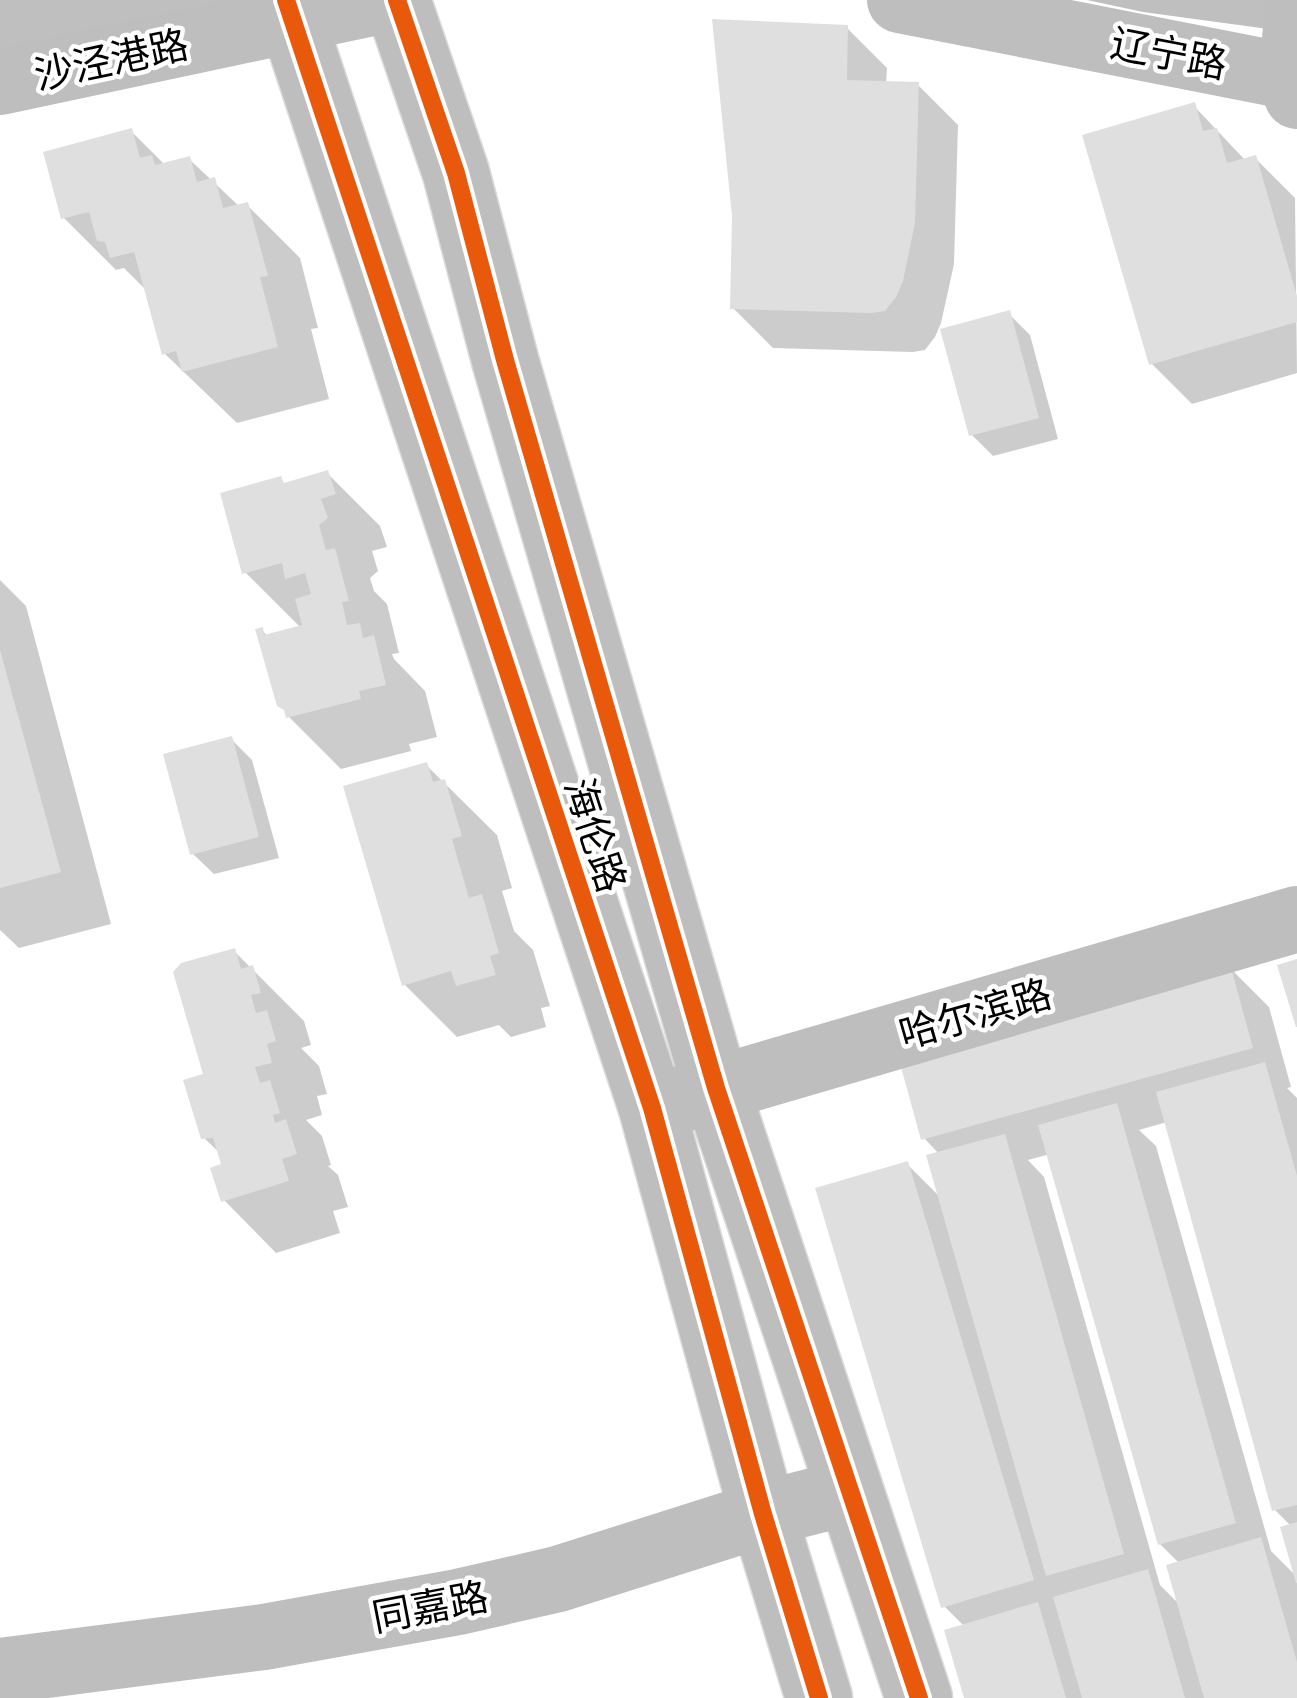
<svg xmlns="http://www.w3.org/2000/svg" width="1297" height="1698" font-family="'Golos Text','Noto Sans SC',sans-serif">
	<rect width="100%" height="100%" fill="#fff"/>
	<g fill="#bfbfbf">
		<polygon points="0,0 296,0 0,66"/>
		<polygon points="1087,0 1297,0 1297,33 1143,12"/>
	</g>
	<g fill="#0003" fill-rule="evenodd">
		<polygon points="847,28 887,68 886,84 918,85 958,125 954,264 941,323 935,337 925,350 913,352 773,348 733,308"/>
		<polygon points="1194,106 1246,161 1255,158 1295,198 1297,373 1192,404 1152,364"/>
		<polygon points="131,131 165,165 189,159 240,207 247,205 300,258 318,328 311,329 329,399 237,423 164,353 148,292 124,268 116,270 64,218"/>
		<polygon points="1009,314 1030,335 1058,439 993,456 972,435"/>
		<polygon points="327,473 380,526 387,547 372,551 378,571 370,578 374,591 387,604 399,653 392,654 394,659 425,691 437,737 409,744 411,751 341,769 288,716 262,630 268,637 301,628 245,572 286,486"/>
		<polygon points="0,580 26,606 111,924 19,948 0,930"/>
		<polygon points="231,739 252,760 279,858 214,874 192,853"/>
		<polygon points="426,765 497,835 512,888 502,891 514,931 533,950 550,1006 541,1008 546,1027 511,1037 499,1025 457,1037 405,985"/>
		<polygon points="234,951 304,1021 311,1045 301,1048 319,1066 327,1094 317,1096 322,1115 306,1120 322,1136 331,1165 328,1166 338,1175 348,1207 333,1211 340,1233 276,1253 224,1200 224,1166 221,1154 203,1137 207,1076"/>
		<path d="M1229 967 1269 1007 1291 1087 1287 1088 1297 1098V1576L1291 1526 1275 1510 1167 1122 1139 1130 1156 1146 1271 1551 1297 1577V1698H967L965 1627 944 1606 907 1164 942 1199 940 1155 924 1138ZM1050 1154 1160 1544 1180 1564 1181 1606 1160 1585 1044 1177 1028 1160Z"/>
	</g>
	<g fill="#dfdfdf">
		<polygon points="712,19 848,25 847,80 919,82 915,223 903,281 896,297 885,311 872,313 730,309 732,216"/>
		<polygon points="1195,102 1203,131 1217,128 1227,163 1256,155 1297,296 1297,322 1149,365 1082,135"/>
		<polygon points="132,128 140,158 152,155 155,165 190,156 197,182 215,177 223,208 248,202 268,276 260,277 278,347 182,372 176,351 162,355 134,252 110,258 105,242 97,241 89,212 61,219 43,152"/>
		<polygon points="1010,310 1039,418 969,436 940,329"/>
		<polygon points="328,470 336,494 321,499 328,518 319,525 326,550 335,548 349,601 342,602 347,625 360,623 363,638 374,635 386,685 359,691 361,699 286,718 284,710 277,706 255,629 263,627 264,635 302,625 295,599 311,594 305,573 285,579 282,563 242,574 220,493 281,476 284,483"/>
		<polygon points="0,650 61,872 0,888"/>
		<polygon points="232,736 259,837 190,855 163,754"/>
		<polygon points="427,762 433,782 445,779 462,836 452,839 469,898 482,894 499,953 490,956 496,975 456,986 451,971 402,986 343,786"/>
		<polygon points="235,948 241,969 253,965 261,993 251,995 256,1013 267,1010 276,1041 267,1044 272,1063 255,1067 260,1083 270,1080 280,1113 273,1115 275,1123 286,1119 297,1154 282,1159 289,1181 221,1202 210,1168 221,1164 213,1138 201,1139 183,1080 203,1074 173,972 181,963"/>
		<polygon points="1297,959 1297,1027 1296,1027 1277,965"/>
		<polygon points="1230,964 1253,1048 921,1140 898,1056"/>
		<polygon points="1265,1062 1297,1176 1297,1505 1272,1511 1156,1092"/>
		<polygon points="1117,1103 1236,1523 1158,1545 1038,1125"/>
		<polygon points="1005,1134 1124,1554 1046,1576 926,1155"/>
		<polygon points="908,1161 1034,1580 941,1608 815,1188"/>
		<polygon points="1297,1522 1297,1583 1296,1583 1280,1527"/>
		<polygon points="1261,1537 1297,1662 1297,1698 1204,1698 1166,1565"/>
		<polygon points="1148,1569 1185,1698 1082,1698 1053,1597"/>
		<polygon points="1038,1602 1066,1698 964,1698 944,1630"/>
	</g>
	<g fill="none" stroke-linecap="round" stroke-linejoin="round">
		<defs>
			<g id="major">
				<polyline points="286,0 652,1108 763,1514 819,1698"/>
				<polyline points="397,0 456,173 505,360 716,1088 919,1698"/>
			</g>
		</defs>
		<use href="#major" stroke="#dbdbdb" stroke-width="69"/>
		<g stroke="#bebebe" stroke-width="66">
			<polyline points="900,0 1297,78"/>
			<polyline points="1297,14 1292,78 1297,96"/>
			<polyline points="0,82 386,0"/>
			<polyline points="661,1105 1297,919"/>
			<polyline points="0,1671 264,1637 458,1602 558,1579 763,1514 849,1492"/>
		</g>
		<use href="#major" stroke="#bebebe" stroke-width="66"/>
		<defs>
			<g id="cycleway">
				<polyline points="286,0 652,1108 763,1514 819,1698"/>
				<polyline points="397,0 456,173 505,360 716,1088 919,1698"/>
			</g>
		</defs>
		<use href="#cycleway" stroke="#fff" stroke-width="26"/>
		<use href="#cycleway" stroke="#e8590c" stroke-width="18"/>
	</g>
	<g text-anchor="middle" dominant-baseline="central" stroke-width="9" stroke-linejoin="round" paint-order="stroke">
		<g font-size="39" fill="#000" stroke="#fff">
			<text transform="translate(1169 53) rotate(11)">辽宁路</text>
			<text transform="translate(111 59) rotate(-12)">沙泾港路</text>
			<text transform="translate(596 835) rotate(72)">海伦路</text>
			<text transform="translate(975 1013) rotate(-16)">哈尔滨路</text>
			<text transform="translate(430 1606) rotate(-11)">同嘉路</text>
		</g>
	</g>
</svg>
